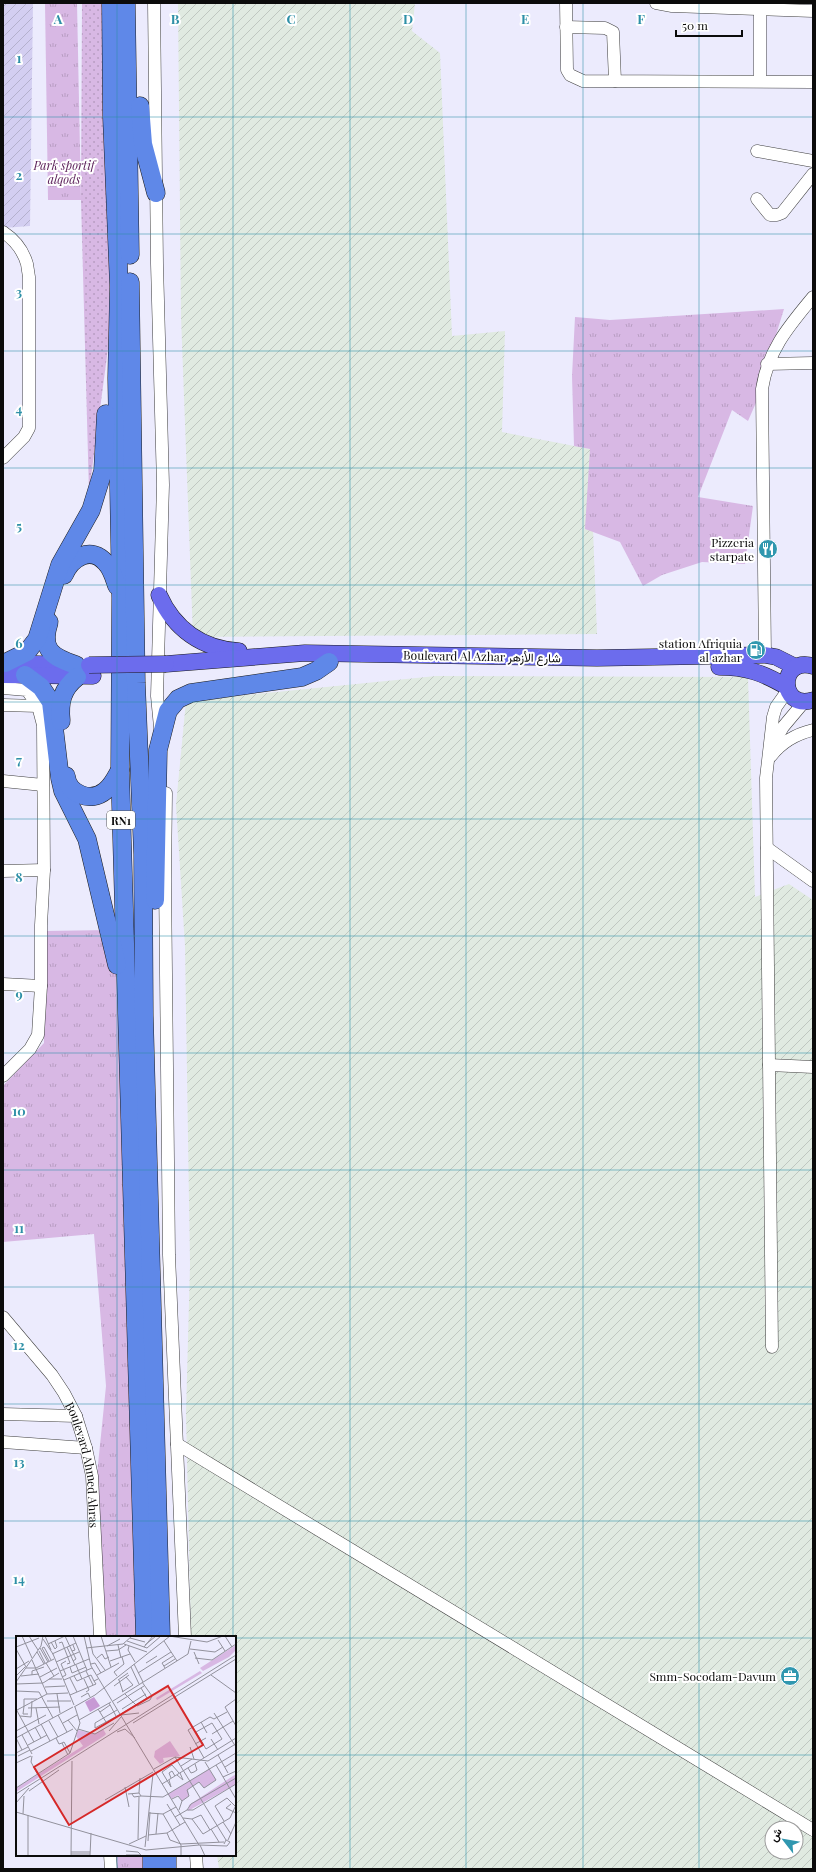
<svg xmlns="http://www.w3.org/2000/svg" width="816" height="1872" font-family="'Playfair Display',Vazirmatn,serif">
	<defs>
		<pattern id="industrial-furrows" width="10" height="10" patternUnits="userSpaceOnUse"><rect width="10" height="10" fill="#e0eae1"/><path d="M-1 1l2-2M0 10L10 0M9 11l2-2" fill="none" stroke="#bfc7c0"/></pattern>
		<pattern id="farmland-furrows" width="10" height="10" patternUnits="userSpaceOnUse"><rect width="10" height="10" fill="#d3cef1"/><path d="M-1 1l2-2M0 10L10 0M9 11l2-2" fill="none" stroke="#b4b0cd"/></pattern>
		<pattern id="grass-tufts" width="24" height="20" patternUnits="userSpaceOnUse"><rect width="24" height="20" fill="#d8b8e4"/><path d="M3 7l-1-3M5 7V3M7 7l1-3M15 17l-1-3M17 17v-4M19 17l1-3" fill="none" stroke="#b89dc2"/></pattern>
		<pattern id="garden-dots" width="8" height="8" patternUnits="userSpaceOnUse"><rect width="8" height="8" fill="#d8b8e4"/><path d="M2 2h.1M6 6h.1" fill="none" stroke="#b89dc2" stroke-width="1.8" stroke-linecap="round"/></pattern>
	</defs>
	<rect width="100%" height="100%" fill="#ecebfd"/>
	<g fill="url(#industrial-furrows)" fill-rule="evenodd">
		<polygon points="178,3 415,3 412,31 440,53 452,336 505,331 502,432 590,449 597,634 193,637 181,317"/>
		<path d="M436 676 748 677 755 897 789 884 813 900V1869H219L217 1855H235V1637H191L186 1414 190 1265 185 946 176 805 186 701ZM772 1828H796V1852H772Z"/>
	</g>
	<polygon fill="url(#farmland-furrows)" points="3,3 33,3 30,226 3,228"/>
	<g fill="url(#grass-tufts)">
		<polygon points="45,3 77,3 81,200 48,200"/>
		<polygon points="784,309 767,364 762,389 748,421 732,410 698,497 753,506 745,564 702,562 662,575 643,586 620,542 585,529 590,449 574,446 572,376 575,317 610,320"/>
		<polygon points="110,930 119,970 145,1637 101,1637 95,1494 106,1386 94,1234 3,1242 3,1086 44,1043 44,931"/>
		<rect x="110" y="1855" width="42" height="14"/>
	</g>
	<polygon fill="url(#garden-dots)" points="82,3 107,3 110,254 109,341 89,492 81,200"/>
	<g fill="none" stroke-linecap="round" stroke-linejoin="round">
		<defs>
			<g id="minor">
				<polyline points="154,3 157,264 163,485 157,696 160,727"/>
				<polyline points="566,3 567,70 570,75 583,81 813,82"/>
				<polyline points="656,3 672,6 813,11"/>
				<polyline points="760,3 760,81"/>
				<polyline points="566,27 605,28 613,32 615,81"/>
				<polyline points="757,151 813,161"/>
				<polyline points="757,199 770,215 777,215 782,213 813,174"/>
				<path d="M3 232C15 240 23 250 27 264L29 277V428L24 437 3 458"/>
				<polyline points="767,364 813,363"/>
				<path d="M765 655 762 389C768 350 789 326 813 297"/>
				<polyline points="3,688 27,690 38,706 43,725 44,870 41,925 41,986 38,1035 30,1049 3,1076"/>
				<polyline points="3,705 38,706"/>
				<polyline points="772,746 783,727 804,702"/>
				<path d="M771 756C782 742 796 734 813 730"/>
				<polyline points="3,781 43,785"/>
				<polyline points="166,793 165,879 169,1255 185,1637"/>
				<polyline points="767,848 813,881"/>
				<polyline points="3,871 44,870"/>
				<polyline points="3,984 41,986"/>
				<polyline points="769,1065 813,1067"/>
				<path id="s1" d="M3 1317 52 1375 64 1393 76 1416 86 1448 92 1476 100 1637"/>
				<polyline points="772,1347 766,778 773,717 776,707 788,690"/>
				<polyline points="3,1414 76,1416"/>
				<polyline points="3,1442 86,1448"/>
				<polyline points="177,1444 813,1830"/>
				<polyline points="110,1855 111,1869"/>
				<polyline points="196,1855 197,1869"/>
			</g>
			<g id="major">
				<path d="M159 595C174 629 202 649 239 651"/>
				<polyline points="3,663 73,665"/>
				<polyline points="166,664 305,653 597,658 765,655 776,657 796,667"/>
				<path d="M813 666C778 656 779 711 813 700"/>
				<path d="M719 667C747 667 763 673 787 687"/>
				<polyline points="3,675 93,676"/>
			</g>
			<g id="highway">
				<polyline points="111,3 112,117 119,286 117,378 121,598 120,770 145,1637"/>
				<polyline points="126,3 130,255"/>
				<polyline points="140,106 143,144 156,193"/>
				<polyline points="130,282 136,683 143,854 144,1015 161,1637"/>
				<path d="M64 575C71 558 91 545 106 563 112 569 114 578 117 586"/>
				<path d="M49 622C40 650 52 657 76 665"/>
				<polyline points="5,663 27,652 37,639 60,565 91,510 103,471 106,414"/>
				<polyline points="25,675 41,687 51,702 60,778 63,791 87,839 117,965"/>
				<path d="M61 721C59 702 62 689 77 677"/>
				<path d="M66 776C68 794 91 803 105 791 112 786 116 777 120 770"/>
				<polyline points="155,900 158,750 168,711 178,699 191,693 302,677 316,671 329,662"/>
				<polyline points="152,1855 152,1869"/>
				<polyline points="167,1855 167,1869"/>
			</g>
		</defs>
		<use href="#minor" stroke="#3e3e3e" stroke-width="13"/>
		<use href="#major" stroke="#1c1c1c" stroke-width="17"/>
		<use href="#highway" stroke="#1c1c1c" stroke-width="19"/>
		<use href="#minor" stroke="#fff" stroke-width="12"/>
		<use href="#major" stroke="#6c6ced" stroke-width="16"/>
		<use href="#highway" stroke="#5f88e8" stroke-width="18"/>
		<defs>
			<polyline id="major-bridge" points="89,665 166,664"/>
		</defs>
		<use href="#major-bridge" stroke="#1c1c1c" stroke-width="17" stroke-linecap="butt"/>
		<use href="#major-bridge" stroke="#6c6ced" stroke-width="16"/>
	</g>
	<path fill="none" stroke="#2e90a7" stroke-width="1" stroke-opacity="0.55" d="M117 3V1637M233 3V1637M350 3V1869M466 3V1869M583 3V1869M699 3V1869M3 117H813M3 234H813M3 351H813M3 468H813M3 585H813M3 702H813M3 819H813M3 936H813M3 1053H813M3 1170H813M3 1287H813M3 1404H813M3 1521H813M3 1638H17M235 1638H813M3 1755H17M235 1755H813M117 1855V1869M233 1855V1869"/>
	<defs>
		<symbol id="restaurant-disc" viewBox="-11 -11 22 22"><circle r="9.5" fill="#3097af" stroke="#fff"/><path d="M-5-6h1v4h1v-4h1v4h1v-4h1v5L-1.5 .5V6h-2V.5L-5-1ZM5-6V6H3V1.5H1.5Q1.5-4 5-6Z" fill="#fff"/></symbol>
		<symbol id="fuel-disc" viewBox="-11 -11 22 22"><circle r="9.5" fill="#3097af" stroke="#fff"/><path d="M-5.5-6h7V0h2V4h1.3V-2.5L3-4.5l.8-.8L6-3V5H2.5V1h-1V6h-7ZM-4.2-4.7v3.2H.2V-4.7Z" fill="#fff"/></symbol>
		<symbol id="office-disc" viewBox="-11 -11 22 22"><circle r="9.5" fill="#3097af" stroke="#fff"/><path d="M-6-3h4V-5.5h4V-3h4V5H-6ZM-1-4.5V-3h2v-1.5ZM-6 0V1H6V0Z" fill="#fff"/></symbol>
	</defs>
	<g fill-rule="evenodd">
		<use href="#restaurant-disc" x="757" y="538" width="22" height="22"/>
		<use href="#fuel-disc" x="745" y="639" width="22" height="22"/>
		<use href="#office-disc" x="779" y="1665" width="22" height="22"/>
	</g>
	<g text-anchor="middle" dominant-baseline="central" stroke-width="4" stroke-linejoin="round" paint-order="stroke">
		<rect fill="#fff" stroke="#545454" stroke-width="1" x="107" y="811" width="28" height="18" rx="3"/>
		<g font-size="11" font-weight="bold" fill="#0b0b0b">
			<text x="121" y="820">RN1</text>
		</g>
		<g font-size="12" font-style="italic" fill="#5d225b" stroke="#fff">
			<text x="64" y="165">Park sportif<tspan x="64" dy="14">alqods</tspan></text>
		</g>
		<g font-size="12" fill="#0b0b0b" stroke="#fff" text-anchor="end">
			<text x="754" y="542">Pizzeria<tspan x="754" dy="14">starpate</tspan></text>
			<text x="742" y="643">station Afriquia<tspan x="742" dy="14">al azhar</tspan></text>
			<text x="776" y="1676">Smm-Socodam-Davum</text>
		</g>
		<g font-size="12" fill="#0b0b0b" stroke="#fff">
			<text transform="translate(482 656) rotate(1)">Boulevard Al Azhar شارع الأزهر</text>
			<text stroke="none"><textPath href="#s1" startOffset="173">Boulevard Ahmed Ahras</textPath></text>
		</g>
	</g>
	<g transform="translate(16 1636)">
		<rect width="220" height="220" fill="#ecebfd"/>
		<path d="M220 9V14L213 21 187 35 184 32ZM184 35 186 37 141 64 140 62ZM87 93 90 98 88 100 0 156V152L67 110 60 100 62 94 79 98ZM154 105 164 120 147 122 148 126 144 128 138 121 139 115ZM193 133 200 144 188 152 183 146 172 153 173 160 166 165 162 159 155 163 152 158ZM220 138V148L172 175 173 169Z" fill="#d8b8e4"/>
		<path d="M78 61 84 70 74 76 69 66Z" fill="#c799d4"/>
		<path fill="none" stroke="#92919c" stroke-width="1" d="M6 0 16 22M13 0 22 14M29 0 35 14M57 0 71 34M68 0 75 30 183 209M73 0 77 18 89 34M85 0 95 31M153 0 191 6 207 0M209 0 216 11M114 2 129 6M27 3 37 18 58 69M202 4 209 15M111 5 131 12 145 0M148 5 161 25M35 6 39 13 41 11 39 5M43 7 46 6 54 27 51 28M32 8 49 0 56 15M108 8 131 16M57 9 59 14 56 15 60 23 57 25M102 9 105 22M129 9 140 0M91 10 104 3M113 10 112 14 119 26M0 11 23 2M28 11 26 12 33 25M28 11 35 24M51 11 59 29M128 11 137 0M24 12 32 26M70 12 107 8 116 0M0 13 10 31M174 13 199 16 207 11M23 15 29 27M90 15 102 14 110 9M21 16 28 28M178 16 183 28M36 18 60 7M81 22 86 18 89 23 93 21M179 22 196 24 220 8M94 25 114 18M40 26 63 16M30 27 38 40M130 27 141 20M75 28 79 27 85 37M118 28 127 46M60 29 66 43M148 30 159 23M54 31 56 37 70 31M115 31 123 48M10 32H20L38 23M149 32 146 27 157 20M0 33 13 25M44 35 73 23M70 35 77 49M122 37 155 16M16 39V35L28 31M81 39 103 27M195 39 220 57M0 40 9 31M5 40 23 38M58 40 61 45 75 39 78 45M101 40 98 36 108 28 106 21M24 41 41 32M46 41 50 39 45 28 50 25M54 42 61 56M33 43H46M68 43 73 54 70 56M48 44 76 32M102 44 112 37M103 44 107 56M0 46 25 10 27 0M0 48 27 47 43 37M98 50 113 39M29 51 49 50M0 55 23 56 37 82M106 56 117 49 110 41M31 58 52 57M41 58 44 77M109 58 121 70 134 64 136 60 126 46M54 59 80 48 78 45 82 43M65 61 72 57 74 61M220 63 209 71 220 90M31 65H55M97 65 172 18 175 5M93 67 100 80M101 67 128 50M8 70V63H21M8 70 7 78H12M58 71 79 59 154 0M12 72 44 71M20 72 23 88M0 73 18 106M82 73 90 86M106 73 130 58M1 74 31 58 16 24M101 74 79 87V92L103 79M84 76 94 69M198 77 220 111M105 78 131 62 125 52M42 79 51 96M105 79 123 77M4 80 15 81 16 65M52 84 61 95M63 84 95 66M33 85 42 101M185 86 191 97M47 87 61 79M117 87 220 23M196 87 206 103 190 113 180 96ZM25 88 34 105M19 91 25 102M62 93 79 98 98 87M0 95 30 79M93 95 105 81M101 96 109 93 119 102M196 98 217 85M6 99 16 118M0 102 57 71M0 102 6 114M40 102 43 108 46 107 52 119M195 103 202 114M46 107 48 106 54 117M179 108 190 102M12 109 31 99M174 111 178 123M15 115 57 93M0 117 12 111M202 119 212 137M2 120 14 114M16 120 15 126 22 139M159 121 210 204M188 122 172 94 194 81 198 83 211 76M0 127 15 120M200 129 220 163M165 130 176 123M209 131 220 124M172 132 175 137 178 136 181 134 179 128M138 133 159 121 192 125 218 109M161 139 167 144 164 137M207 141 220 135M155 142 153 137 156 135 159 140M153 144 155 151 146 136 156 129 163 137M146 148 220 102M109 151 113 171M0 152 54 117 64 87 59 71M13 155 43 134M123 157 124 142M0 158 220 19M112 158 123 157 125 160 118 161 116 158M125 160 147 161 220 117M156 163 162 160 166 165M89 164 137 136M0 167 13 152M151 168 164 189M215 168 210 172 220 177M163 174 166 165 173 160 171 154 183 146 188 152 200 144 189 126M171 174 175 168 220 142M0 176 130 214 183 209 211 210 214 206 210 204 208 208M133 177 147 178 160 171M7 178 8 160M147 178 165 209V220M159 181 171 174H177L220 148M167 182 176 183 185 179 194 194M176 183 187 198 214 182 220 169M208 185 199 170 211 162 219 170M207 186 215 198M195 193 203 206M151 197 154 204 165 208 208 206M140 198 142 177M132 199 151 197 169 186M122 203 123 161M212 204 220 186M132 205 134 176M113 208 130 200M184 209 189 220M129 211 137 138M110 215 122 216 125 219M55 216H74M55 218H74M110 219H125M12 220V179M55 220 56 125M74 220 75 197"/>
		<path fill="#d62828" fill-opacity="0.15" stroke="#d62828" stroke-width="2" d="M152 50 187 109 53 189 18 131Z"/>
		<rect width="220" height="220" fill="none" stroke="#0b0b0b" stroke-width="2"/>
	</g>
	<g font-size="13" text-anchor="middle" font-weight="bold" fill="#2e90a7" stroke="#fff" stroke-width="4" stroke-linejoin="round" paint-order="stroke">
		<text x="58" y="24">A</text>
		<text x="175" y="24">B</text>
		<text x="291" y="24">C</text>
		<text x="408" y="24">D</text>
		<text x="525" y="24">E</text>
		<text x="641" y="24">F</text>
		<text x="19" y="63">1</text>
		<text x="19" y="180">2</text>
		<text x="19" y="297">3</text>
		<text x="19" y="414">4</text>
		<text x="19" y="531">5</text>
		<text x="19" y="648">6</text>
		<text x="19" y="765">7</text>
		<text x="19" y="882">8</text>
		<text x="19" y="999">9</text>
		<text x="19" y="1116">10</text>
		<text x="19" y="1233">11</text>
		<text x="19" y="1350">12</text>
		<text x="19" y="1467">13</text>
		<text x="19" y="1584">14</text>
	</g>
	<rect width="816" height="1872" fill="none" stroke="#0b0b0b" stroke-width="8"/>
	<g transform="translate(784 1840) rotate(301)"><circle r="19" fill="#ffffff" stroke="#9d9d9d"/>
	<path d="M0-3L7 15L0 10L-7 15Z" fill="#3097af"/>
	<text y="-6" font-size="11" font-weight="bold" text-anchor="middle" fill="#0b0b0b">ش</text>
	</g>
	<path d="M676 30v6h66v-6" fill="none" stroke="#0b0b0b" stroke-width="2"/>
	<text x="682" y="30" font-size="12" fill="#0b0b0b" stroke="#ffffff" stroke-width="3" paint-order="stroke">50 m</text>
</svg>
